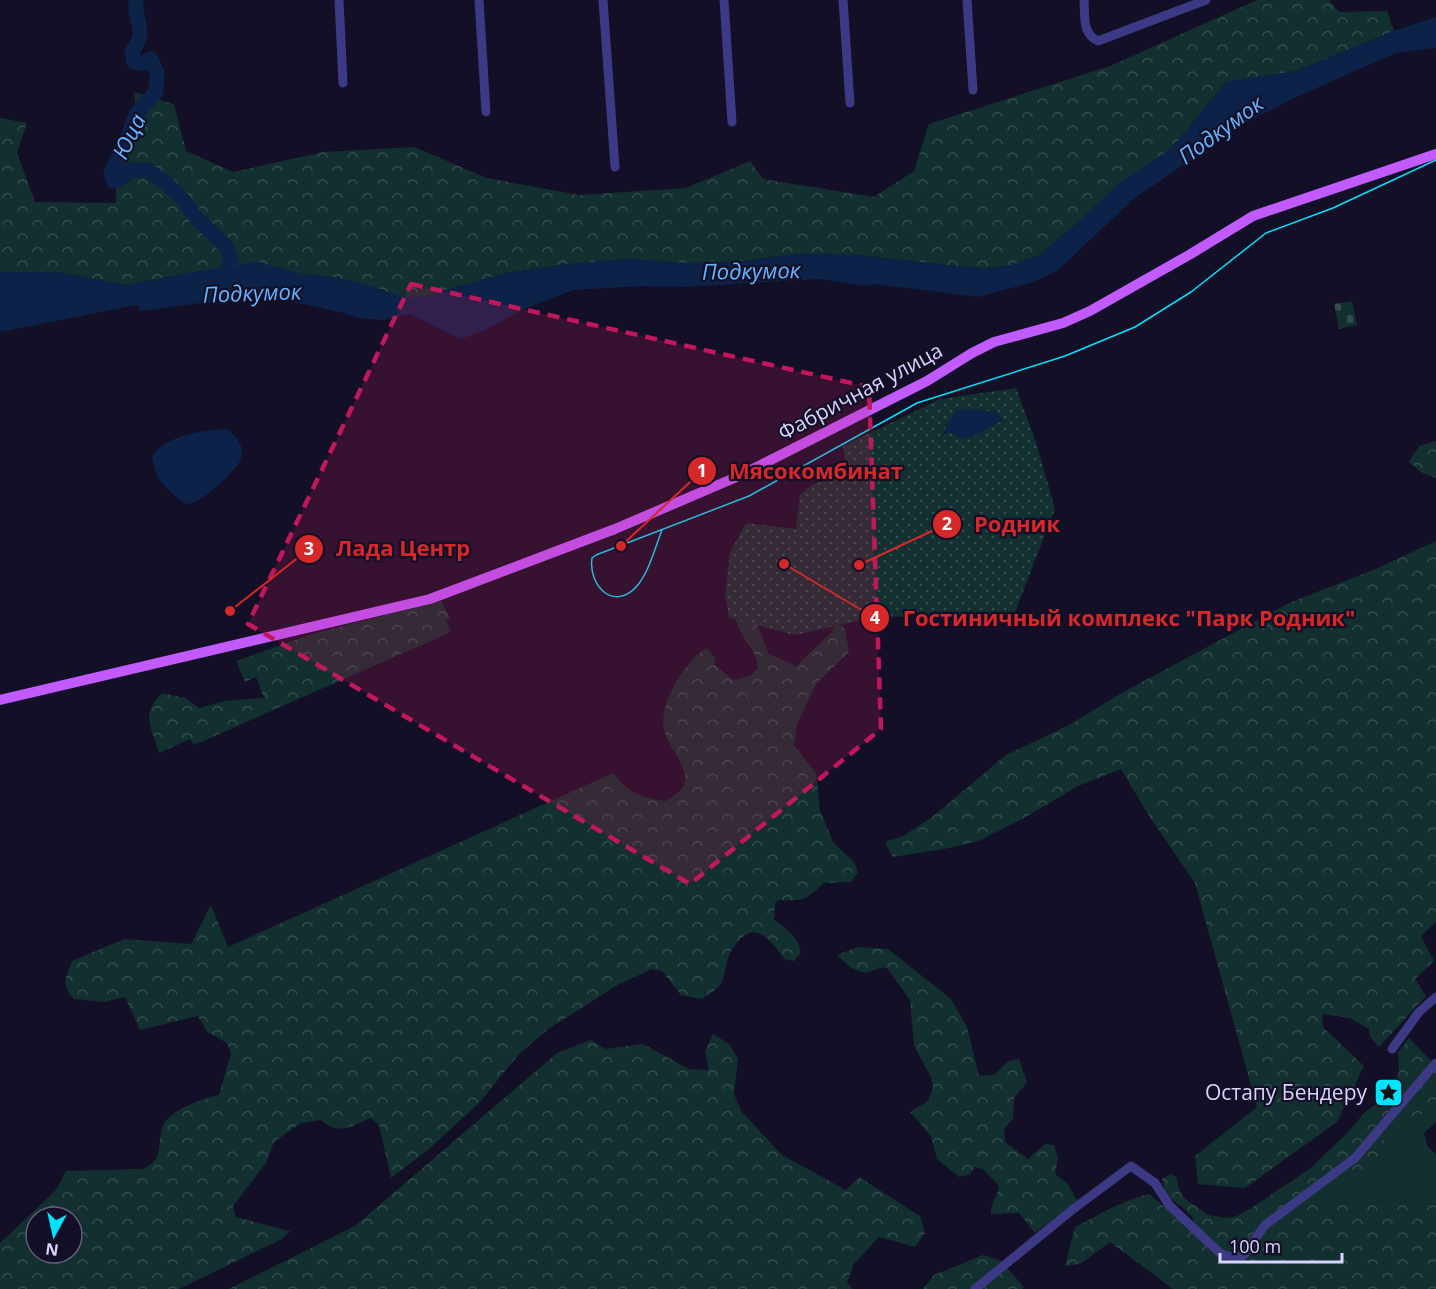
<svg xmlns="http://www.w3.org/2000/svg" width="1436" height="1289" font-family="'Open Sans',sans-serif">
	<defs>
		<pattern id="forest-crowns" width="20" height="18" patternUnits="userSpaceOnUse" patternTransform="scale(1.5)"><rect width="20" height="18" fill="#12302f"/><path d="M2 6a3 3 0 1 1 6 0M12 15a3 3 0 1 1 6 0" fill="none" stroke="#344d4e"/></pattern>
		<pattern id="cemetery-stones" width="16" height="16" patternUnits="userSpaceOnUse" patternTransform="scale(1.5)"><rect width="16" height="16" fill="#12302f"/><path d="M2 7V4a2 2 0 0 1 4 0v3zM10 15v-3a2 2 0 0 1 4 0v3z" fill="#344d4e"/></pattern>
		<pattern id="park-dots" width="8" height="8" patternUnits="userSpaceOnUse" patternTransform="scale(1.5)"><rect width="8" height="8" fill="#12302f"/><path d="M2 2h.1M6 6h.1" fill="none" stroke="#344d4e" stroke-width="1.8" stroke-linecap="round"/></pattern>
	</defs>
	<rect width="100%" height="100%" fill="#130f26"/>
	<path fill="#12302f" d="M1434 1099 1436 1100V1122L1424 1133 1428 1147 1436 1154V1205C1427 1205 1417 1203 1408 1202 1377 1200 1347 1209 1318 1195L1329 1178 1344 1166 1379 1180 1385 1153 1382 1135 1383 1121Z"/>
	<g fill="url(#forest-crowns)" fill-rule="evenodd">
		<polygon points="1257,0 1329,0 1339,12 1387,11 1394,31 1296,71 1226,82 1171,149 1121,182 1074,226 1038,256 1012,265 984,269 856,255 797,254 735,262 684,263 628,259 569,264 507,273 423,297 401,297 368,285 333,277 228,268 200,271 127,285 57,272 0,272 0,118 27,123 17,153 35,202 116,203 116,172 121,158 138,129 134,92 174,104 186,151 233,172 323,152 414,147 487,178 579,195 686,188 750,161 763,179 874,197 914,171 929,124 1110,66"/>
		<polygon points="1436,441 1436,478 1422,473 1409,462 1419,446"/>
		<polygon points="1436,541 1436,922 1421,936 1434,961 1415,979 1426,996 1379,1047 1370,1037 1369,1029 1350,1018 1322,1014 1323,1027 1364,1066 1337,1122 1245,1188 1198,1184 1195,1156 1257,1107 1195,883 1149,816 1121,769 1078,786 1026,817 979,841 944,849 893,857 885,842 903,836 931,818 1006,755 1071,724 1118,695 1289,603 1378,568"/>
		<path d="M441 601 450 619 446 620 451 632 194 745 190 739 159 753C151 725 140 716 162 693L185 698 199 708 225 701 264 698 256 677 245 682 236 661 315 633Z"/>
		<path d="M753 614 769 654 796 666 832 632 835 621 845 629 849 652 816 684 797 724 794 745 816 773 820 810 833 842 854 862 858 872 851 882 824 883C807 899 803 902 779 900L775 903 774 920C788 930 798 936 801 953L794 961 784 959C767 933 750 918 730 953 725 963 726 976 720 985 717 990 707 995 702 999L681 995 662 971 652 969 619 984 547 1030 518 1055 479 1103 428 1150 391 1178 379 1125 371 1118C351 1126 339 1136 321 1120L301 1123 274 1142 266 1163 233 1206 236 1217 290 1231 282 1239 179 1289H0V1243L56 1190 66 1171 143 1169C165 1159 156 1145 163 1126 168 1110 205 1098 219 1095L231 1053 227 1043 207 1032 198 1016 140 1030 125 997 105 1002 74 999C60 984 66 978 72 961L124 939 191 944 211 905 228 947 613 773C629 793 641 798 666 801 673 796 683 791 685 781 687 764 668 747 664 730 658 704 685 660 707 648L715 658V665L733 680 750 676 758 668C757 649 739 637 735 617ZM36 1217H72V1253H36Z"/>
		<path d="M858 947 888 949 951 999 967 1027 979 1076 994 1075 1008 1061 1019 1059 1027 1082 1014 1098 1013 1119 1004 1129 1005 1142 1028 1159 1045 1144 1054 1145 1058 1158 1055 1174 1068 1184 1077 1201 1035 1233 1019 1213 991 1214C990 1202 998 1198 999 1186L983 1169 975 1167 969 1175 959 1177 937 1159 931 1136 910 1112 928 1101 933 1088 931 1077 914 1046 910 1000 887 968C880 967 878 969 872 971 857 976 847 964 837 955Z"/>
		<polygon points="713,1034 729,1044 738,1059 734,1094 741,1111 782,1155 846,1190 859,1177 920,1216 925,1233 915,1247 879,1237 854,1264 847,1282 852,1289 229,1289 355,1226 557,1053 591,1040 606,1049 643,1044 689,1069 709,1070 705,1052"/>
		<path d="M1409 1038 1436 1066V1100H1434C1431 1105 1429 1108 1424 1112 1409 1127 1406 1124 1387 1117 1377 1128 1386 1142 1385 1155 1384 1163 1381 1172 1379 1180L1344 1166 1329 1178 1318 1195C1347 1209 1377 1200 1408 1202 1417 1203 1427 1205 1436 1205V1289H1173L1110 1242 1080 1264 1065 1266 1075 1227C1099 1215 1123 1200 1149 1194L1179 1219 1191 1222 1194 1219 1185 1209 1166 1196 1162 1179 1171 1174 1177 1178 1178 1187 1183 1197 1208 1215 1228 1218 1237 1216 1250 1209 1311 1168 1349 1131 1365 1112 1384 1099 1395 1083 1399 1071 1398 1052Z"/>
		<polygon points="983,1255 1001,1261 1024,1287 1022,1289 923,1289 934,1275"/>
	</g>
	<polygon fill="url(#cemetery-stones)" points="1352,301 1357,325 1339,329 1334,304"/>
	<polygon fill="url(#park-dots)" points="1016,388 1036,442 1055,509 1014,615 874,617 795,635 729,618 725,594 730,552 746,523 796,529 800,495 813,484 836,478 835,470 846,467 843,446 940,399"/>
	<g fill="#0c2248">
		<polygon points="1436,17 1436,48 1396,53 1292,99 1238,127 1135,198 1057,271 1034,282 978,297 875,284 866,286 819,279 683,287 643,286 573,290 522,310 482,332 460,339 410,314 382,320 359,318 340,312 270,297 239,298 141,311 137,305 0,332 0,272 57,272 127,285 200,271 258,262 299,273 333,277 368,285 402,297 423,297 507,273 569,264 628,259 684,263 735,262 797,254 856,255 984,269 1012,265 1038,256 1074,226 1121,182 1171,149 1226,82 1296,71 1394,31"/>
		<path d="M956 410H982L998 413 1003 421C987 426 967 448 951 432L943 435 942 434Z"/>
		<path d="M227 429C237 436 246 448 240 461 236 471 197 507 187 504 178 501 161 483 157 475 154 469 153 462 152 456 169 434 200 431 227 429Z"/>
	</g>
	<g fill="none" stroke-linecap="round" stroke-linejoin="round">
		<path stroke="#0c2248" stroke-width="15" d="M136 0C133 20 149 32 132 51L134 62 143 63 151 59 157 73 156 92 136 114 128 137 111 173 114 181 120 179 130 170H148L166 183 184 201 197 219 225 245 231 258 222 287"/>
		<g stroke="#3d3a85" stroke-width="9">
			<polyline points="339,0 343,83"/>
			<polyline points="479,0 486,112"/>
			<polyline points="603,0 615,167"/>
			<polyline points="724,0 732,122"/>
			<polyline points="843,0 850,103"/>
			<polyline points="967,0 973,90"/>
			<path d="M1084 0C1085 16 1082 34 1098 41L1206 0"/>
			<polyline points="1392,1049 1419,1012 1436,997"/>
			<polyline points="975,1289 1072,1210 1131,1166 1155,1183 1169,1205 1221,1254 1233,1257 1243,1256 1265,1225 1355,1158 1436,1063"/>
		</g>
		<polyline stroke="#c25bff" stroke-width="10" points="0,700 430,599 615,529 739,476 927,381 972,353 994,342 1063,323 1090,311 1189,255 1253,216 1436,154"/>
		<path stroke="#00e5ff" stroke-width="1.5" d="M662 530C655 548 649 572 637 586 614 612 588 586 592 558L596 555 749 496 917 403 1065 356 1135 327 1191 292 1266 233 1333 208 1436 160"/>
	</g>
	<path fill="#c2185b" fill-opacity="0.2" stroke="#c2185b" stroke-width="4.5" stroke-dasharray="12 8" stroke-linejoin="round" d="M411 284 869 387 881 729 690 884 248 624Z"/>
	<defs>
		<symbol id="sight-square" viewBox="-11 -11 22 22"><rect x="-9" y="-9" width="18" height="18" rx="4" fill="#00e5ff" stroke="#130f26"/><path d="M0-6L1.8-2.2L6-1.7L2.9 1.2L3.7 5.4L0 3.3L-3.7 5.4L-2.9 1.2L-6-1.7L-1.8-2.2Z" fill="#111"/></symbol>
	</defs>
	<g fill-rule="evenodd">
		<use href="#sight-square" x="1372" y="1076" width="33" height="33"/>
	</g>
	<g text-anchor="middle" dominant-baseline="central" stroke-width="4.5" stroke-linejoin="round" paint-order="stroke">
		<g font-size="21" fill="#d9d4ff" stroke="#130f26">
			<text transform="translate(860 391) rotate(-28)">Фабричная улица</text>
		</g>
		<g font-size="21" fill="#d9d4ff" stroke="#130f26" text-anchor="end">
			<text x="1367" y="1092">Остапу Бендеру</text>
		</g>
		<g font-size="22" font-style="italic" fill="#62b6ff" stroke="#130f26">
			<text transform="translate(1220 129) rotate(-36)">Подкумок</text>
			<text transform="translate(128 136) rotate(-64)">Юца</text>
			<text transform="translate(751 270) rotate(-1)">Подкумок</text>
			<text transform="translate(252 292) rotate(-2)">Подкумок</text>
		</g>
	</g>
	<path fill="none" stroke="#d62828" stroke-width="2" d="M621 546L702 471M859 565L947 524M230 611L309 549M784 564L875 618"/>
	<g fill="#d62828" stroke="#130f26" stroke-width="2">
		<circle cx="621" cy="546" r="6"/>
		<circle cx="859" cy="565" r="6"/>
		<circle cx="230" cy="611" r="6"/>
		<circle cx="784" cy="564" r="6"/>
		<circle cx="702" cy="471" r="15"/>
		<circle cx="947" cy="524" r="15"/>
		<circle cx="309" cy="549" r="15"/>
		<circle cx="875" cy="618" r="15"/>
	</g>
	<g font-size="18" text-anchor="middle" font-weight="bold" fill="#fff">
		<text x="702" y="477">1</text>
		<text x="947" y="530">2</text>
		<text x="309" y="555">3</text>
		<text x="875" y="624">4</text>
	</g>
	<g font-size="22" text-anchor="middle" font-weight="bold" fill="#d62828" stroke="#130f26" stroke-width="4.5" stroke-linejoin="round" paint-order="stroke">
		<text x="816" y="479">Мясокомбинат</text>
		<text x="1017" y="532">Родник</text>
		<text x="403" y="556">Лада Центр</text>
		<text x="1129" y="626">Гостиничный комплекс "Парк Родник"</text>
	</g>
	<g transform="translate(54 1235) rotate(188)"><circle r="28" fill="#130f26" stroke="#625e7d" stroke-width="1.5"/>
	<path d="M0-4.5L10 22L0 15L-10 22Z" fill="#00e5ff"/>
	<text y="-9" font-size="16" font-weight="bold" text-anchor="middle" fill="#d9d4ff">N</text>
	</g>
	<path d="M1220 1253v9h122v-9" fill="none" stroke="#d9d4ff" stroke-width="3"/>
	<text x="1229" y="1253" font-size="18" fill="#d9d4ff" stroke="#130f26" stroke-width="4.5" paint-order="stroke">100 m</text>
</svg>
